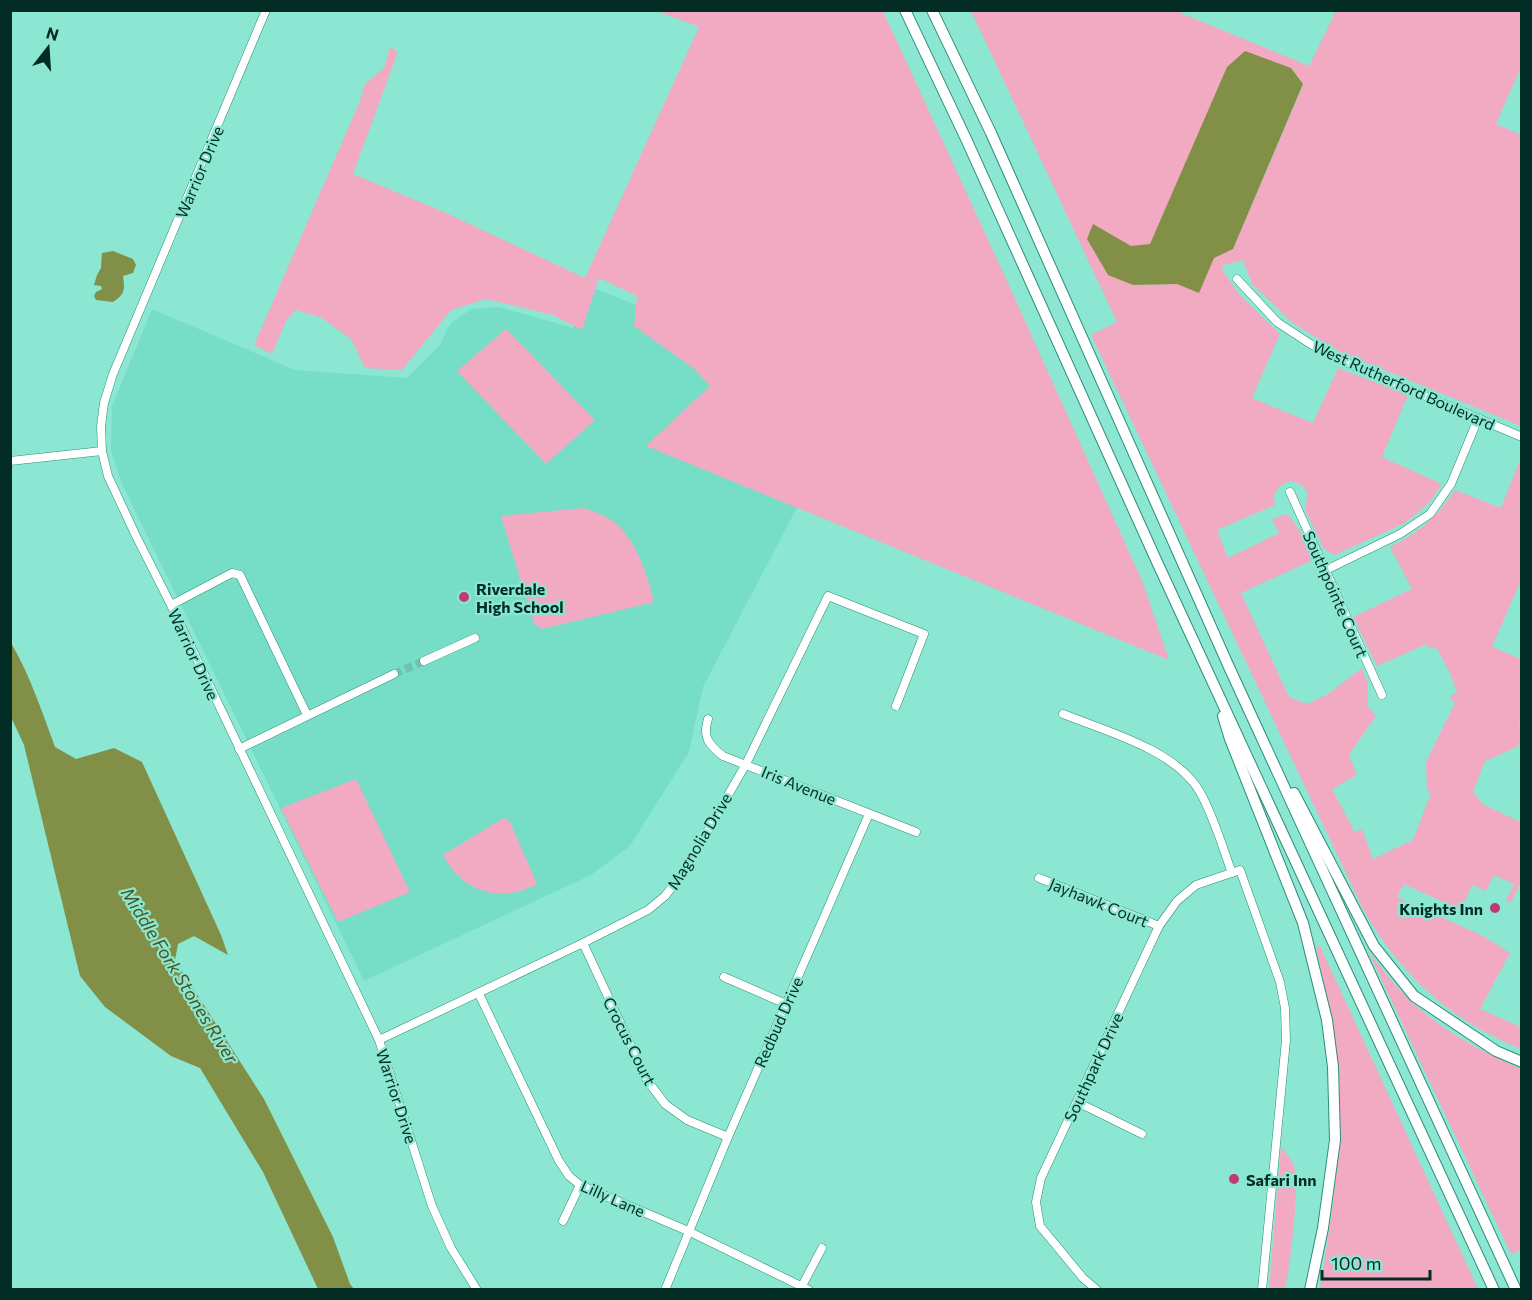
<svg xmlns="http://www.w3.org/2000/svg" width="1532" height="1300" font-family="Commissioner,sans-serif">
	<rect width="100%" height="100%" fill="#8be7d2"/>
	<polygon fill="#76dec7" points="589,286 856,395 703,687 689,752 630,846 591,875 364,981 121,482 111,450 112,406 152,309 295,370 407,378 439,346 451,323 471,309 499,307 573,328"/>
	<g fill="#f1aac2" fill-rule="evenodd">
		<polygon points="657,11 883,11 1008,283 1143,583 1169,660 646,446 710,386 693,368 634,326 637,296 599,278 582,330 553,315 486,299 451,310 402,370 365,368 351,339 322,318 296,310 286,321 272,354 254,345 360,101 365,84 384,68 390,47 398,52 353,174 444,212 585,278 699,27"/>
		<path d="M971 11H1176L1309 66 1336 11H1521V67L1496 124 1521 135V426L1340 352 1294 324 1252 284 1243 260 1224 265 1222 270 1240 295 1280 334 1252 398 1313 423 1338 368 1408 395 1382 457 1442 484 1429 503 1405 523 1335 555 1324 549 1305 510 1308 492 1300 484 1290 481 1280 486 1274 494 1275 505 1217 530 1228 558 1279 533 1272 519 1287 514C1300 527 1306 544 1313 560L1241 593 1289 697 1307 704 1328 694 1362 668 1368 684V707L1376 716 1349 755 1357 775 1332 789 1355 832 1362 829 1373 859 1413 840 1431 793 1427 790 1426 762 1455 703 1450 698 1451 695 1457 693 1450 673 1436 647 1430 649 1427 644 1377 666 1353 617 1412 589 1390 547C1420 532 1436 518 1455 490L1501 508 1521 457V580L1492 647 1521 659 1522 718C1516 727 1521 733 1521 742L1515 748 1485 761 1473 792 1484 805 1521 822V882L1511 903 1506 900 1514 884 1494 875 1486 891 1472 885 1463 906 1470 909 1467 913 1404 884 1397 897 1483 936 1510 953 1480 1009 1521 1027V1049C1450 1020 1401 976 1363 909L1091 335 1117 322ZM1291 68 1303 85 1233 249 1214 258 1207 272 1177 284 1133 285 1087 239 1093 225 1131 246 1150 245 1157 228Z"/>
		<polygon points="506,329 595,420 546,464 457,371"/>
		<path d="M584 508C594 512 605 515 614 522 636 539 648 577 654 602L542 629 534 624 501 516Z"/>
		<polygon points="356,779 410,892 338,922 281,808"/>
		<path d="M506 818 510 822 537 884C501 904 462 892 443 855L502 819Z"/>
		<path d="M1320 946 1478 1289H1320C1328 1237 1338 1183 1339 1129 1341 1068 1330 1007 1316 947Z"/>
		<path d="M1368 951C1378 963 1387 976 1397 987 1432 1026 1475 1048 1521 1069V1250L1511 1254Z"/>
		<path d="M1281 1146C1285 1152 1292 1160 1294 1166 1300 1185 1290 1269 1285 1289H1269Z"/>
	</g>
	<g fill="#828f46">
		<polygon points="1245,51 1291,68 1303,84 1233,249 1214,258 1199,293 1177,284 1133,285 1108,275 1087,239 1093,224 1131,246 1150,244 1227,67"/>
		<path d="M113 251 133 259 136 265 133 273 123 276C125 290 125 294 113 302L96 300 94 296 96 292 102 289 101 286 94 285 97 275 101 268 102 253Z"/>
		<path d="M11 643C30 675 42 712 55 747L76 759 114 748 142 762 221 935 228 955 194 936 178 944 175 960 264 1099 333 1237 350 1284 354 1289H318L263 1172 200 1068 171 1056 105 1007 80 976 24 745 11 717Z"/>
	</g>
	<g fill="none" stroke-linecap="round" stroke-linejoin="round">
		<polyline stroke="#70c2af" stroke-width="8" stroke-dasharray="8 4" stroke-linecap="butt" points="394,674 424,661"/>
		<defs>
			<g id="minor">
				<polyline points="266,10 113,374 104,403 101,426 102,451 108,476 136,536 171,605 379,1040 432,1206 451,1248 477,1290"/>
				<polyline points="1237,279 1277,322 1312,345 1345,362 1522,437"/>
				<polyline points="10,461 102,451"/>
				<polyline points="1290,492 1382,695"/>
				<polyline points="1326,570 1400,534 1430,514 1451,484 1478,419"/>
				<polyline points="171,605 232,573 240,575 307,715"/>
				<polyline points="424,661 475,638"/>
				<path d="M1063 714C1106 731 1176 750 1200 792 1214 817 1222 846 1232 873"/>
				<path d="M708 719C702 737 709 745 723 756L916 832"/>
				<polyline points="239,749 394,674"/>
				<polyline points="1039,878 1159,926"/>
				<polyline points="583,943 647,1080 665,1104 687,1120 728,1137"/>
				<polyline points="724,977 786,1004"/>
				<polyline points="479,994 559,1161 569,1176 580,1185 688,1231 809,1290"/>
				<polyline points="379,1040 583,943 648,910 665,896 685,870 746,764 828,596 924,634 896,706"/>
				<polyline points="1077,1102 1142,1134"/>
				<polyline points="563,1221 580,1185"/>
				<polyline points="802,1286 822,1248"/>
				<polyline points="665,1290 728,1137 869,814"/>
				<polyline points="1097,1290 1083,1278 1040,1226 1036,1202 1041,1178 1159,926 1177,901 1196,885 1240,870 1280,982 1285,1008 1286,1040 1262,1290"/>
			</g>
			<g id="highway">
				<polyline points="905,10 967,141 1157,562 1494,1290"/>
				<polyline points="932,10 991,133 1229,667 1516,1290"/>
				<polyline points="1223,716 1230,739 1303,923 1327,1020 1333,1067 1335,1140 1323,1228 1310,1290"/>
				<polyline points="1294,793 1374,946 1414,996 1496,1051 1522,1062"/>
			</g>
		</defs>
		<use href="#minor" stroke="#2b8d7a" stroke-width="9"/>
		<use href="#highway" stroke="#2b8d7a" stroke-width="12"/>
		<use href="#minor" stroke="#fff" stroke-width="8"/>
		<use href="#highway" stroke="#fff" stroke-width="10"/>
	</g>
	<g fill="#c03875" stroke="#8be7d2" stroke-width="2">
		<circle cx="464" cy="597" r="6"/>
		<circle cx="1495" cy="908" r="6"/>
		<circle cx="1234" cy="1179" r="6"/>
	</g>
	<g text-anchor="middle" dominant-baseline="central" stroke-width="4.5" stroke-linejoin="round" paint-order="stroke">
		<g font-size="16" fill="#022c24" stroke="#8be7d2">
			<text transform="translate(199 172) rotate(-67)">Warrior Drive</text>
			<text transform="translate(1404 385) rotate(24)">West Rutherford Boulevard</text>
			<text transform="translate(1336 594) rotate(66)">Southpointe Court</text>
			<text transform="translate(194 654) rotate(65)">Warrior Drive</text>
			<text transform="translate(799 785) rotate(22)">Iris Avenue</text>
			<text transform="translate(699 841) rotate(-59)">Magnolia Drive</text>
			<text transform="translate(1099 902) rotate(22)">Jayhawk Court</text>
			<text transform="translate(778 1022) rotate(-66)">Redbud Drive</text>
			<text transform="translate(630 1041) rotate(63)">Crocus Court</text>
			<text transform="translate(1093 1067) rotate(-65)">Southpark Drive</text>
			<text transform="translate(397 1096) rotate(72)">Warrior Drive</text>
			<text transform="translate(613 1198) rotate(24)">Lilly Lane</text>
		</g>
		<g font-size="16" font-weight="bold" fill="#022c24" stroke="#8be7d2" text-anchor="start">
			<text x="476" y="588">Riverdale<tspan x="476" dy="18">High School</tspan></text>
			<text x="1483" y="908" text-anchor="end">Knights Inn</text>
			<text x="1246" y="1179">Safari Inn</text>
		</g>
		<g font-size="18" font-style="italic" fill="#4c541e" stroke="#8be7d2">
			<text transform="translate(180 975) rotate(58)">Middle Fork Stones River</text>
		</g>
	</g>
	<rect width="1532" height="1300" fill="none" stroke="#022c24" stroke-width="24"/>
	<g transform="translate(48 48) rotate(17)" stroke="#8be7d2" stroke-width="4.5" paint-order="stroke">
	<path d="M0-4.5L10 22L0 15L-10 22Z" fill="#022c24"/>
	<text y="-9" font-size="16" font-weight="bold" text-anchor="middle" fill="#022c24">N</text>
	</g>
	<path d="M1322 1270v9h108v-9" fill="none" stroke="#022c24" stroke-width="3"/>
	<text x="1331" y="1270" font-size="18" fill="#022c24" stroke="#8be7d2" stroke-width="4.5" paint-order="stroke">100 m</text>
</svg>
